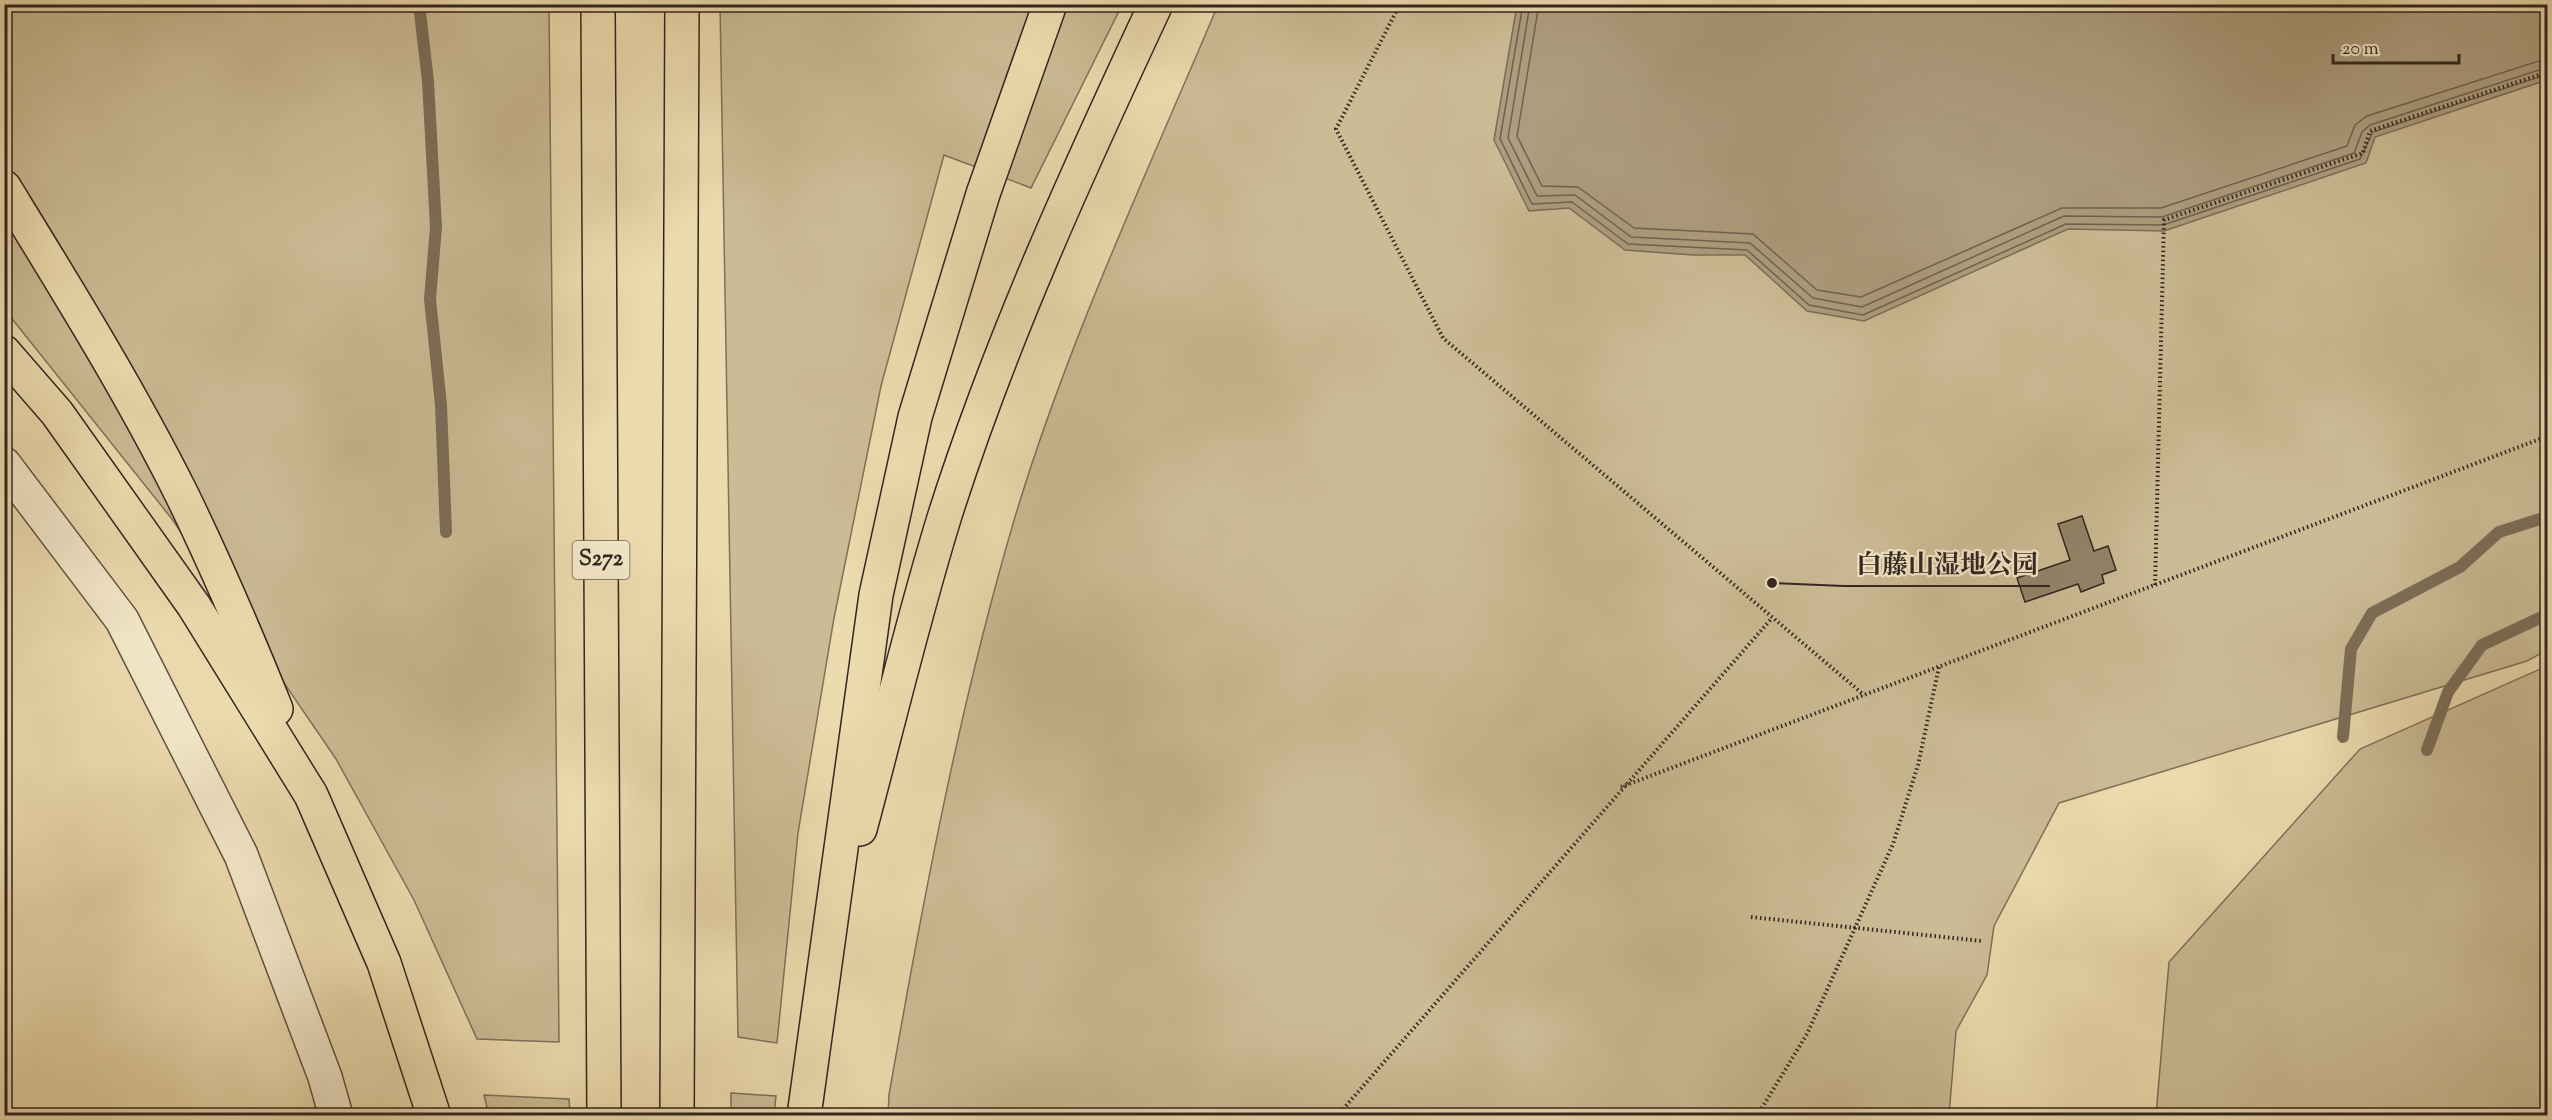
<svg xmlns="http://www.w3.org/2000/svg" width="2552" height="1120" font-family="'Sorts Mill Goudy','Noto Serif SC',serif">
	<rect width="100%" height="100%" fill="#ecdbae"/>
	<filter id="stains"><feTurbulence type="fractalNoise" baseFrequency=".00333" numOctaves="4"/><feColorMatrix values="0 0 0 0 .2 0 0 0 0 .09 0 0 0 0 .02 0 0 0 .5 -.17"/></filter>
	<radialGradient id="worn" r=".72"><stop offset=".6" stop-color="#630" stop-opacity="0"/><stop offset="1" stop-color="#630" stop-opacity=".3"/></radialGradient>
	<g fill="#ccbc96" stroke="#7f705b" stroke-width="1.5">
		<polygon points="5,5 549,5 559,1042 477,1039 414,900 336,759 172,519 5,310"/>
		<polygon points="720,5 1122,5 1031,188 944,155 881,386 834,618 798,833 777,1043 738,1037"/>
		<path d="M1218 5H2547V650L2527 661 2059 803 1994 926 1987 975 1956 1031 1949 1115 888 1116 889 1095C923 900 959 707 1015 517 1068 341 1147 173 1218 5Z"/>
		<polygon points="2547,666 2547,1115 2156,1115 2169,962 2360,749"/>
		<polygon points="731,1093 776,1096 774,1115 731,1115"/>
		<polygon points="484,1095 569,1099 570,1115 489,1115"/>
	</g>
	<polygon fill="#ad9d7e" stroke="#7c6d58" stroke-width="1.5" points="1517,5 2547,5 2547,80 2375,137 2366,163 2164,231 2068,229 1864,321 1807,311 1745,255 1693,255 1625,250 1569,208 1529,211 1494,140"/>
	<g fill="none" stroke-linecap="round" stroke-linejoin="round">
		<g stroke="#70614f" stroke-width="1.5">
			<polyline points="1523,4 1500,139 1532,204 1572,202 1628,244 1747,250 1809,305 1863,315 2066,224 2163,225 2360,159 2373,132 2548,74"/>
			<polyline points="1530,4 1508,138 1537,196 1575,195 1631,237 1750,243 1813,298 1862,307 2064,216 2162,217 2354,153 2362,132 2370,125 2548,67"/>
			<polyline points="1539,4 1517,136 1542,186 1578,187 1634,228 1753,234 1817,290 1861,297 2062,208 2161,208 2347,146 2355,125 2367,116 2548,58"/>
		</g>
		<g stroke="#7c6d58" stroke-width="12">
			<polyline points="419,4 428,81 436,227 430,299 441,405 446,532"/>
			<polyline points="2343,737 2351,649 2372,613 2460,567 2499,532 2540,519 2548,522"/>
			<polyline points="2427,750 2448,692 2482,645 2548,614"/>
		</g>
	</g>
	<polygon fill="#93846a" stroke="#322520" stroke-width="1.5" points="2082,516 2094,551 2108,546 2116,570 2102,575 2104,583 2081,592 2078,584 2025,602 2017,578 2070,560 2058,524"/>
	<g fill="none" stroke-linecap="round" stroke-linejoin="round">
		<defs>
			<polyline id="minor" points="4,464 122,620 241,855 325,1077 336,1116"/>
			<g id="major">
				<polyline points="598,4 604,1116"/>
				<polyline points="677,1116 682,4"/>
			</g>
			<g id="highway">
				<path d="M4 187C66 288 129 389 182 495 216 565 247 637 276 709"/>
				<polyline points="4,352 57,413 194,606 311,795 384,963 434,1116"/>
				<path d="M860 829C888 725 913 618 945 515 1001 339 1078 171 1156 4"/>
				<polyline points="804,1116 876,595 915,417 983,194 1050,4"/>
			</g>
		</defs>
		<use href="#minor" stroke="#605244" stroke-width="36"/>
		<use href="#major" stroke="#322520" stroke-width="36"/>
		<use href="#highway" stroke="#322520" stroke-width="36"/>
		<g stroke="#322520" stroke-width="4" stroke-dasharray="1.5 3" stroke-linecap="butt">
			<polyline points="1400,4 1336,129 1443,338 1864,695"/>
			<polyline points="2155,585 2164,220 2363,153 2370,131 2548,72"/>
			<polyline points="1621,787 2548,436"/>
			<polyline points="1751,917 1982,941"/>
			<polyline points="1337,1116 1772,618"/>
			<polyline points="1757,1116 1807,1034 1893,844 1918,765 1939,667"/>
		</g>
		<use href="#minor" stroke="#f3e8ca" stroke-width="33"/>
		<use href="#major" stroke="#ecdbae" stroke-width="33"/>
		<use href="#highway" stroke="#ecdbae" stroke-width="33"/>
	</g>
	<g text-anchor="middle" dominant-baseline="central" stroke-width="4.5" stroke-linejoin="round" paint-order="stroke">
		<rect fill="#f3e8ca" stroke="#6c6053" stroke-width="1.5" x="572.5" y="541" width="57" height="38" rx="4.5"/>
		<g font-size="22" font-weight="bold" fill="#322520">
			<text x="601" y="560">S272</text>
		</g>
	</g>
	<path fill="none" stroke="#322520" stroke-width="2" d="M1772 583L1844 586H2050"/>
	<circle fill="#322520" stroke="#f3e8ca" stroke-width="2" cx="1772" cy="583" r="6"/>
	<g font-size="26" text-anchor="middle" font-weight="bold" fill="#322520" stroke="#f3e8ca" stroke-width="4.5" stroke-linejoin="round" paint-order="stroke">
		<text x="1947" y="573">白藤山湿地公园</text>
	</g>
	<rect width="2552" height="1120" fill="none" stroke="#ecdbae" stroke-width="24"/>
	<rect x="6" y="6" width="2540" height="1108" fill="none" stroke="#322520" stroke-width="3"/>
	<rect x="12" y="12" width="2528" height="1096" fill="none" stroke="#322520" stroke-width="1.5"/>
	<path d="M2333 54v9h126v-9" fill="none" stroke="#322520" stroke-width="3"/>
	<text x="2342" y="54" font-size="18" fill="#322520" stroke="#f3e8ca" stroke-width="4.5" paint-order="stroke">20 m</text>
	<rect width="100%" height="100%" filter="url(#stains)"/>
	<rect width="100%" height="100%" fill="url(#worn)"/>
</svg>
